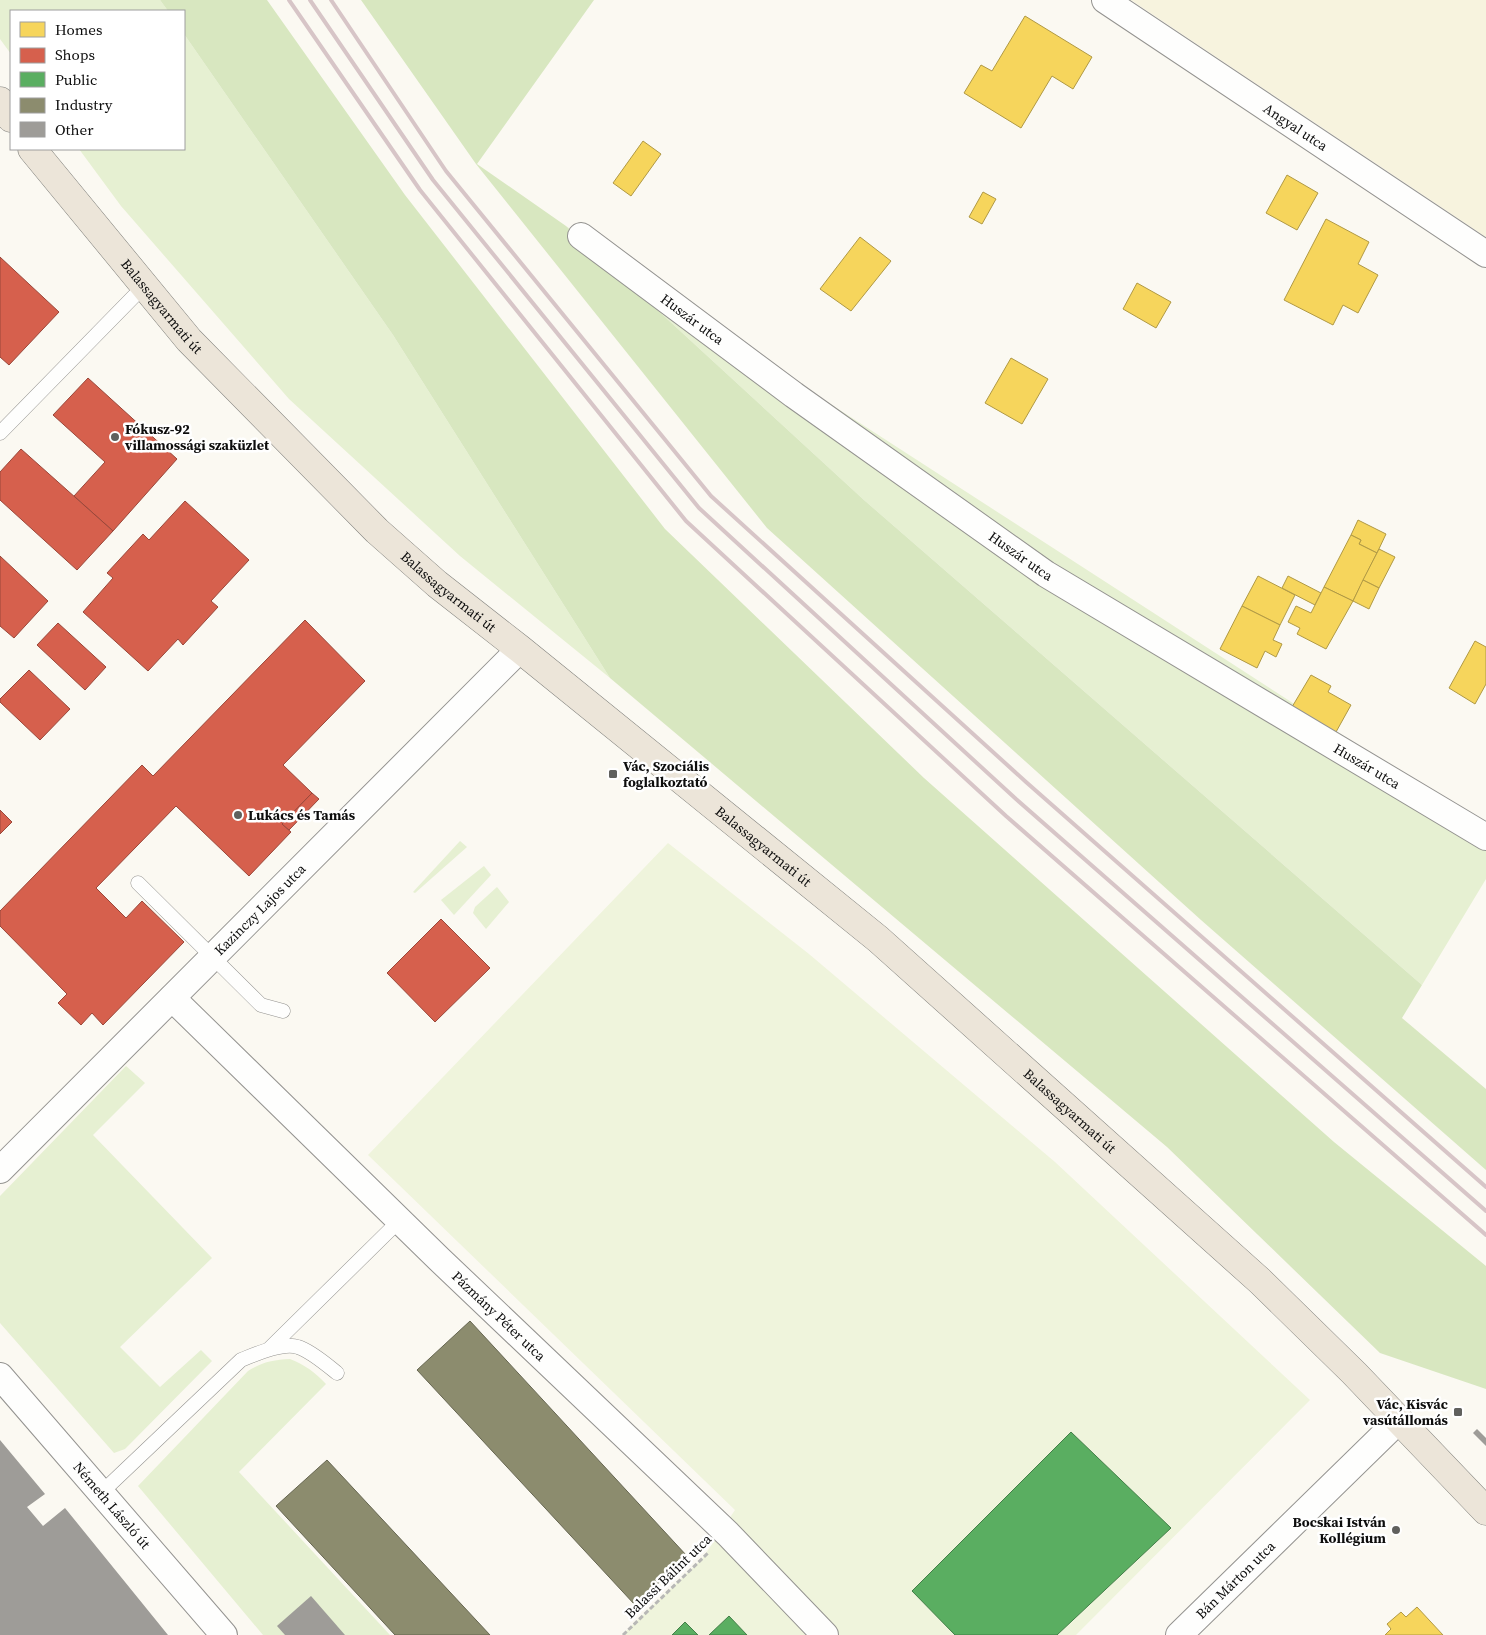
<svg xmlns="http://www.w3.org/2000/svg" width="1486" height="1635" font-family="'Source Serif 4',serif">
	<rect width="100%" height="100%" fill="#fbf9f2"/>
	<polygon fill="#f7f3de" points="1131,0 1486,0 1486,237"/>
	<g fill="#e6f0d2">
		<polygon points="0,0 160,0 168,11 11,11 11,54 0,39"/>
		<polygon points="184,34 393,335 610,678 460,556 289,399 121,206 79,149 184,149"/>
		<polygon points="566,226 716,330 1486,828 1486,879 1422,985 864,500"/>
		<polygon points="460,841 467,847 415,893 413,892"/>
		<polygon points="484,866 491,875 454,915 441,900"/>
		<polygon points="497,887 509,902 486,929 473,913 475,907"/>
		<polygon points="126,1066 145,1083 93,1135 212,1258 120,1347 160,1387 201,1350 212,1361 125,1449 114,1453 0,1323 0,1196"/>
		<path d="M290 1359C305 1365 315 1372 326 1384L239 1472 390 1635H263L138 1486 248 1371C262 1362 273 1360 290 1359Z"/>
	</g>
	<g fill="#d8e7c0">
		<polygon points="160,0 267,0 405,195 665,529 924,778 1334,1142 1486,1266 1486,1389 1380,1353 1167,1147 610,678 393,335 184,34 184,11 168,11"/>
		<polygon points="361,0 594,0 477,164 566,226 864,500 1422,985 1402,1018 1486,1089 1486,1170 1201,920 767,528 476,164"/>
	</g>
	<polygon fill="#eff4dc" points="668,843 809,954 1055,1162 1310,1400 1076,1635 622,1635 702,1559 735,1510 368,1155"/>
	<g fill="#f6d55c" stroke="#b09944">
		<polygon points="1025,16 1092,57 1073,89 1052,76 1021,128 964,93 981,65 992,71"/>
		<polygon points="643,141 661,154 631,196 613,183"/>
		<polygon points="1287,175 1318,193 1297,230 1266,213"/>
		<polygon points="983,192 996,199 982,224 969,217"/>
		<polygon points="1326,219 1369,242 1358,264 1378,275 1358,313 1343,305 1333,325 1284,300"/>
		<polygon points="860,237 891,261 851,311 820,289"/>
		<polygon points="1137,283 1171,302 1156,328 1123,309"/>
		<polygon points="1011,358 1048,379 1022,424 985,403"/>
		<polygon points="1358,520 1386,534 1377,553 1359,544 1361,540 1351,535"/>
		<polygon points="1351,535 1361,540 1359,544 1377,553 1353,601 1324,587"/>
		<polygon points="1379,549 1395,557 1379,588 1363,580"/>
		<polygon points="1258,576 1295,595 1280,625 1242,606"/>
		<polygon points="1288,576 1321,593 1315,605 1282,588"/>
		<polygon points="1363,580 1379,588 1369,609 1353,601"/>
		<polygon points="1324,587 1353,601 1326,649 1297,634 1300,628 1288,622 1296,606 1311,613"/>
		<polygon points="1242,606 1280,625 1273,640 1282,644 1276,657 1265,651 1257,668 1220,649"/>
		<polygon points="1475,641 1486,647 1486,684 1475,704 1449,688"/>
		<polygon points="1311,675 1331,686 1328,692 1351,705 1336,732 1292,707"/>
		<polygon points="1417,1607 1443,1635 1385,1635 1391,1629 1387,1624 1401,1612 1406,1617"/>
	</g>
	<g fill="#d6604d" stroke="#9a473a">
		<polygon points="0,257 59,312 9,365 0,357"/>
		<polygon points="88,378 177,459 113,531 74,496 105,462 53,415"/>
		<polygon points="21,449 113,531 77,570 0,500 0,472"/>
		<polygon points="185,501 249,560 211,601 218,607 183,645 178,639 148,671 83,612 113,578 107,573 143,534 149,540"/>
		<polygon points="0,556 48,601 14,638 0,626"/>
		<polygon points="305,620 365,681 283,765 312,793 282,824 291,832 249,876 176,806 96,888 126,918 142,901 184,942 103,1025 92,1013 81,1025 58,1003 67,994 0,926 0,911 142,765 153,776"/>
		<polygon points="58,623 106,667 85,690 37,645"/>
		<polygon points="29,670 70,709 40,740 0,702 0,699"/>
		<polygon points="312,793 319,799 289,830 282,824"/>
		<polygon points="0,810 12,822 0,834"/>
		<polygon points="441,919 490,968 435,1022 387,973"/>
	</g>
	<g fill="#5aae61" stroke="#437e48">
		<polygon points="1071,1432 1171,1528 1057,1635 955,1635 912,1591"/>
		<polygon points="729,1616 747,1635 709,1635"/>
		<polygon points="685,1622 698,1635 672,1635"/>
	</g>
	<g fill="#8c8c6e" stroke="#666651">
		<polygon points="470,1321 687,1556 635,1605 417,1370"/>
		<polygon points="327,1460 490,1635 395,1635 276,1506"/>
	</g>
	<g fill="#9e9c98">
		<polygon points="1477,1429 1486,1438 1486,1446 1473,1433"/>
		<polygon points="0,1440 45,1494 27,1507 43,1526 65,1508 168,1635 0,1635"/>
		<polygon points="311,1596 345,1635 285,1635 277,1626"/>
	</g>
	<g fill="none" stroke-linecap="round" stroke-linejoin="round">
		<defs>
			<g id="lane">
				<polyline points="0,433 144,286"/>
				<polyline points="138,883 261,1005 283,1011"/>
				<polyline points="270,1348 400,1220"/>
				<path d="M101 1493 241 1360C256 1354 283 1342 298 1347 311 1351 327 1365 337 1373"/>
			</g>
			<g id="street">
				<path id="s1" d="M1105 0 1486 254"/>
				<path id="s2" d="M581 236 794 395 1046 574 1486 837"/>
				<path id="s3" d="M172 998 439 1259 728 1534 825 1635"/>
				<path id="s4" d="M0 1170 520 649"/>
				<path id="s5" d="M0 1376 224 1635"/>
				<path id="s6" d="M1179 1635 1399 1420"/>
			</g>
			<g id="primary">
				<polyline points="0,101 11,118"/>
				<path id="s7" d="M32 149 189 340 377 531 437 584 520 649 878 939 1260 1281 1354 1373 1486 1511"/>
			</g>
		</defs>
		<use href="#lane" stroke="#949390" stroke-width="15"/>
		<use href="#street" stroke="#949390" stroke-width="28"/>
		<use href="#primary" stroke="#81817d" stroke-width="29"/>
		<polyline stroke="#b8b8b6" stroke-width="3" stroke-dasharray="5 2.5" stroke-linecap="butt" points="623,1635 708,1553"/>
		<use href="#lane" stroke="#fefefd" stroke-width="14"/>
		<use href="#street" stroke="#fefefd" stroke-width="26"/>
		<use href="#primary" stroke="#ece5d9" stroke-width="28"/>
		<g stroke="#d7c5c7" stroke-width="4">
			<polyline points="289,0 420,190 686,521 1006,816 1486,1235"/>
			<polyline points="310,0 433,180 699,508 1016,799 1486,1211"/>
			<polyline points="331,0 446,171 711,496 1026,782 1486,1187"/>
		</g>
	</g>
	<g fill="#60605d" stroke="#fff" stroke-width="2">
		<circle cx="115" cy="437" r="5"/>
		<rect x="608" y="769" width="10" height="10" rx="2.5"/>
		<circle cx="238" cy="815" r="5"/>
		<rect x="1453" y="1407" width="10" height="10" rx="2.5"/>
		<circle cx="1396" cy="1530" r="5"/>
	</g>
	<g text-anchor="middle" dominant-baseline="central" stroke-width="5" stroke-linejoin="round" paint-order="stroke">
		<g font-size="14" fill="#0d0d0d" stroke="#fff">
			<text stroke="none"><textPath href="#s1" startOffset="229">Angyal utca</textPath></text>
			<text stroke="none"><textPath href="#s7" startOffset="204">Balassagyarmati út</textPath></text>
			<text stroke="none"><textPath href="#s2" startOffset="139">Huszár utca</textPath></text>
			<text stroke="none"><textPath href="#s2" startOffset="544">Huszár utca</textPath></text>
			<text stroke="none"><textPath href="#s7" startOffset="609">Balassagyarmati út</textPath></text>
			<text stroke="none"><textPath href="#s2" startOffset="949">Huszár utca</textPath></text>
			<text stroke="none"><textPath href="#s7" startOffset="1014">Balassagyarmati út</textPath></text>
			<text stroke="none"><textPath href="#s4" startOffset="368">Kazinczy Lajos utca</textPath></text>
			<text stroke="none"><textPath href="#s7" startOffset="1419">Balassagyarmati út</textPath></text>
			<text stroke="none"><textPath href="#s3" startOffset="456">Pázmány Péter utca</textPath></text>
			<text stroke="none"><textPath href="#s5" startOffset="171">Németh László út</textPath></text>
			<text transform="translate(668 1576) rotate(-44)">Balassi Bálint utca</text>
			<text stroke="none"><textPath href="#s6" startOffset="79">Bán Márton utca</textPath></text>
		</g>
		<g font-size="14" font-weight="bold" fill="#0d0d0d" stroke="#fff" text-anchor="start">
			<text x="125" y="429">Fókusz-92<tspan x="125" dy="16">villamossági szaküzlet</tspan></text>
			<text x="623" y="766">Vác, Szociális<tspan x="623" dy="16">foglalkoztató</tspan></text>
			<text x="248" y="815">Lukács és Tamás</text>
			<text x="1448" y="1404" text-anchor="end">Vác, Kisvác<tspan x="1448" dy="16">vasútállomás</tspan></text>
			<text x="1386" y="1522" text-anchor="end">Bocskai István<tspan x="1386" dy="16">Kollégium</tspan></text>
		</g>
	</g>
	<rect x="10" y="10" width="175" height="140" fill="#ffffff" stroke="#9e9e9e"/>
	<rect x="20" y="22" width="25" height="15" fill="#f6d55c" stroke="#9e9e9e"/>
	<text x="55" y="35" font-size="15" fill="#0d0d0d">Homes</text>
	<rect x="20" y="48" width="25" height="15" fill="#d6604d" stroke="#9e9e9e"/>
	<text x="55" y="60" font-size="15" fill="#0d0d0d">Shops</text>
	<rect x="20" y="72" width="25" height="15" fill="#5aae61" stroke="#9e9e9e"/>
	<text x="55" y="85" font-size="15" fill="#0d0d0d">Public</text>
	<rect x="20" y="98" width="25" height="15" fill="#8c8c6e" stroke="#9e9e9e"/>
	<text x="55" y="110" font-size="15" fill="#0d0d0d">Industry</text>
	<rect x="20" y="122" width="25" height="15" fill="#9e9c98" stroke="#9e9e9e"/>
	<text x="55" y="135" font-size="15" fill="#0d0d0d">Other</text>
</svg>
